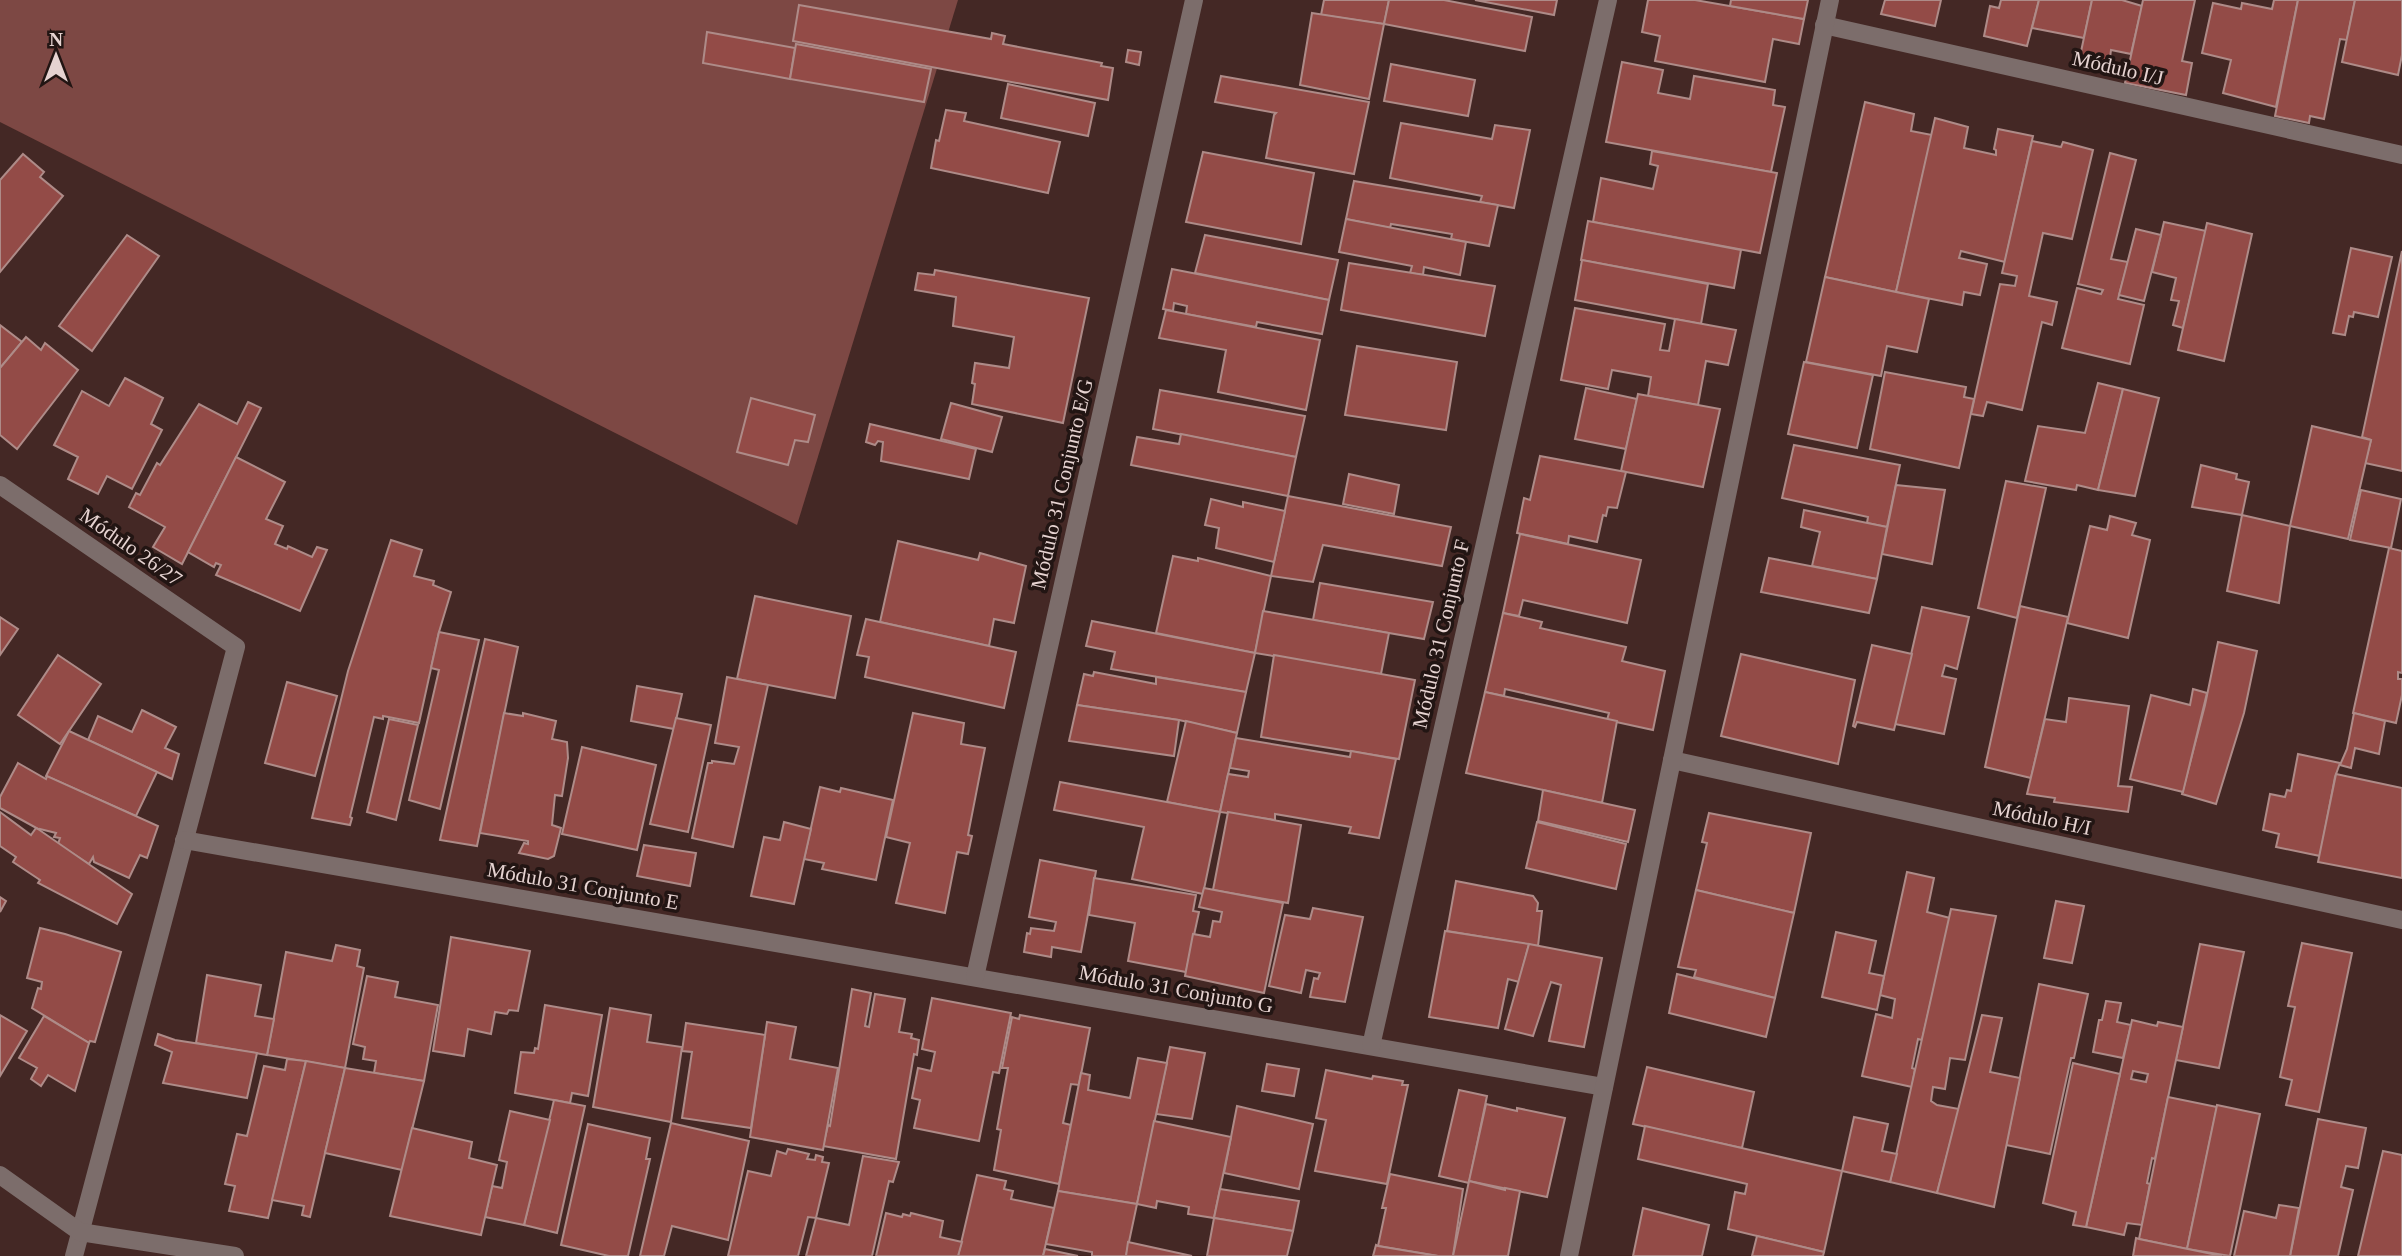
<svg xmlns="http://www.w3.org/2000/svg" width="2402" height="1256" font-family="Georgia,serif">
	<rect width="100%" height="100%" fill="#442825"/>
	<polygon fill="#7d4844" points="0,0 958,0 797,525 0,122"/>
	<g fill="#934b47" stroke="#ae8b88" stroke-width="2" fill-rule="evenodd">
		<polygon points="1324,0 1389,0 1384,24 1321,15"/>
		<polygon points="1389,0 1444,0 1532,17 1525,51 1384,24"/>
		<polygon points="1475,0 1557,0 1554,15"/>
		<polygon points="1648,0 1695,0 1804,19 1799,44 1773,39 1765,82 1655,61 1660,36 1642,32"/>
		<polygon points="1731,0 1808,0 1804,19 1730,6"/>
		<polygon points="1885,0 1941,0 1935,26 1881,14"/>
		<polygon points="2001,0 2039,0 2027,46 1984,36 1990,6 1999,8"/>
		<polygon points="2039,0 2092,0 2084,38 2032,28"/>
		<polygon points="2092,0 2122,0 2142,6 2131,54 2111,50 2109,66 2079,61"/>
		<polygon points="2143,0 2195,0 2182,61 2192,63 2186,95 2125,83"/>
		<polygon points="2274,0 2298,0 2276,107 2223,93 2231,60 2202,53 2213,3 2241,9 2242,3 2272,9"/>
		<polygon points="2298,0 2355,0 2347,40 2340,39 2324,119 2310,116 2309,123 2275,116"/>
		<polygon points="2355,0 2402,0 2402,55 2398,75 2342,62"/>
		<polygon points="799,5 991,39 992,33 1005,36 1003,44 1102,63 1101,66 1113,68 1108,100 793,41"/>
		<polygon points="1312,13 1384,24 1369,99 1300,85"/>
		<polygon points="707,32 795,48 790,79 703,63"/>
		<polygon points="796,44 931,69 924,102 790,79"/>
		<polygon points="1128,50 1141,52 1139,65 1126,62"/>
		<polygon points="1622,62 1663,70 1658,93 1690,99 1694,76 1775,90 1773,105 1785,107 1771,172 1606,142"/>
		<polygon points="1391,64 1475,80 1468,116 1384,101"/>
		<polygon points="1221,76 1369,102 1354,174 1266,158 1274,115 1276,113 1215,102"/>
		<polygon points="1008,84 1095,103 1088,136 1001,118"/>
		<polygon points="1865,102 1914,114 1911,131 1932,135 1896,292 1825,277"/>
		<polygon points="946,110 966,113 964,121 1060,142 1048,193 931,168 936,140 939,141"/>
		<polygon points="1935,118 1968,127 1964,148 1996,155 1996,150 1994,149 1998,129 2033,136 2005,262 1961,251 1959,258 1987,264 1980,295 1964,292 1962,305 1896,292"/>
		<polygon points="1401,123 1492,139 1495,125 1530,130 1514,208 1480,202 1482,196 1390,178"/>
		<polygon points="2032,141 2061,147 2063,142 2093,150 2072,239 2043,233 2029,296 2057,302 2052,325 2042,322 2022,410 1987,402 1983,416 1971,414 2000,284 2015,286 2017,276 2002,273"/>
		<polygon points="1652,151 1777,173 1760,253 1593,222 1601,178 1653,189 1658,166 1650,164"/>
		<polygon points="1203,152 1314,173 1301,244 1186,222"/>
		<polygon points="2110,153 2136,160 2111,259 2128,262 2118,299 2144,305 2130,364 2062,348 2077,288 2101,294 2103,290 2078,284"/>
		<polygon points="23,154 44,172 40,177 63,196 0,272 0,180"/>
		<polygon points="1354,181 1498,205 1489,246 1451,239 1452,234 1391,224 1390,228 1346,219"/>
		<polygon points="1346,219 1466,242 1460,275 1424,267 1423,275 1410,273 1412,266 1339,252"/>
		<polygon points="1588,221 1741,250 1734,288 1581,260"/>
		<polygon points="2164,222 2206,231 2183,328 2173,325 2179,301 2171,300 2176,278 2152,272"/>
		<polygon points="2207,223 2252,234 2224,361 2178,350"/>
		<polygon points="2136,229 2161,235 2144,301 2119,295"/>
		<polygon points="127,235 159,256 92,351 59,326"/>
		<polygon points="1205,235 1338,260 1329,300 1195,273"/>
		<polygon points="2351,248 2392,257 2378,317 2354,312 2353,317 2349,316 2345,335 2333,333"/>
		<polygon points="2402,251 2402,471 2365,463 2371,440 2362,437"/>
		<polygon points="1582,260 1708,284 1701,324 1575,300"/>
		<polygon points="1349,263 1495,286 1485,336 1341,310"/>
		<polygon points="1172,269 1329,300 1322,334 1257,322 1256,327 1186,314 1187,306 1174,303 1173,311 1163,309"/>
		<polygon points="935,270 1089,298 1063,423 972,404 975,384 972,383 975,363 1009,368 1014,337 953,326 956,297 915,290 918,273 934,275"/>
		<polygon points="1825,277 1929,299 1917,352 1887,346 1881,376 1806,362"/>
		<polygon points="1575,308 1665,324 1660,350 1669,351 1675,319 1736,330 1728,365 1706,361 1698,405 1648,396 1651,377 1612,370 1608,389 1561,380"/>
		<polygon points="1166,310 1320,340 1306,410 1218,392 1226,350 1159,338"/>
		<polygon points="0,325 22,342 0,368"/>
		<polygon points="26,337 41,350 45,343 78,370 17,449 0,435 0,368"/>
		<polygon points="1357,346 1457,362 1446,430 1345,415"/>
		<polygon points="1804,362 1873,375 1857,448 1788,434"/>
		<polygon points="1885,372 1966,387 1964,397 1974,399 1959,468 1870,449"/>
		<polygon points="125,378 163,398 151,424 162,430 132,489 107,476 98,494 68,479 78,457 54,445 82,391 109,406"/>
		<polygon points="2098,383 2123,389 2098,490 2077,485 2076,490 2025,481 2038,426 2085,433"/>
		<polygon points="1586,388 1637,399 1626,449 1575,439"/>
		<polygon points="2123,389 2159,398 2135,496 2098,490"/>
		<polygon points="1160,390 1305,416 1296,457 1153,429"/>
		<polygon points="1638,394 1720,409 1703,487 1621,471"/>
		<polygon points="751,398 815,415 808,442 795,440 788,465 737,452"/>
		<polygon points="248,402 261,408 182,564 153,547 165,527 129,507 136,493 140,495 157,463 160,465 199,404 237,424"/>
		<polygon points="951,403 1002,417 992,452 941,439"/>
		<polygon points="870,424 976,449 969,479 881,461 883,442 878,441 875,445 866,442"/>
		<polygon points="2312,426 2371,440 2348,539 2290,526"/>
		<polygon points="1181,434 1296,457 1288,496 1131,465 1137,437 1179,444"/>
		<polygon points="1794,445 1900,465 1887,527 1867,523 1868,517 1782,498"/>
		<polygon points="1540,456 1626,472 1617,508 1608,507 1606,516 1603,515 1597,542 1569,536 1568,544 1517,533 1524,498 1530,500"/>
		<polygon points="236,457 285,482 266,519 283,526 275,544 287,549 288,546 312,557 317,547 327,550 300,611 216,575 221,565 216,563 214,567 188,552"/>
		<polygon points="2201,465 2237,474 2236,479 2249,482 2242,515 2192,507"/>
		<polygon points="1349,474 1399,485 1394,514 1343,504"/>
		<polygon points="2006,481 2046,488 2017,618 1978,608"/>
		<polygon points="1896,485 1945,490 1932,564 1882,554"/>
		<polygon points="2361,490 2401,499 2391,548 2350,540"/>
		<polygon points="1288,496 1451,527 1442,566 1323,545 1313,582 1271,576"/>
		<polygon points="1211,499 1243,507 1243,502 1285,511 1274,562 1216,548 1219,528 1205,525"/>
		<polygon points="1804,510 1887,527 1877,579 1812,566 1820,532 1801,527"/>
		<polygon points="2242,515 2290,526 2279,603 2227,591"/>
		<polygon points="2110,516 2136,523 2132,535 2150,540 2128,638 2067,623 2090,526 2107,530"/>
		<polygon points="1520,534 1641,560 1627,623 1523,600 1519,616 1503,613"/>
		<polygon points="391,540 422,550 414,576 434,581 433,585 451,592 439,632 419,723 383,716 383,719 374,717 350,817 352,818 350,825 312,818 348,671"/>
		<polygon points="898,541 978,560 980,553 1026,566 1014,623 994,619 989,646 880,622"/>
		<polygon points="2389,548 2402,551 2402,673 2398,672 2398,679 2402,679 2402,695 2396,723 2353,713"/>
		<polygon points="1173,556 1198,561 1198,558 1271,576 1255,653 1156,633"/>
		<polygon points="1769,558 1877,579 1869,613 1761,592"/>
		<polygon points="1320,583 1433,602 1424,639 1313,620"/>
		<polygon points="755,596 851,616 835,698 737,679"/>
		<polygon points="2020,606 2068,617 2031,778 1985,767"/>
		<polygon points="1922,607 1969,617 1957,669 1945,665 1942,676 1956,679 1944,734 1895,724"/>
		<polygon points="1263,611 1389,633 1381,674 1255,653"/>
		<polygon points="1503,613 1542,622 1540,628 1626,647 1622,661 1665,671 1653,730 1607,720 1609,713 1505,689 1504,696 1485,692"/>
		<polygon points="0,617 18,629 0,655"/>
		<polygon points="866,619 1016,652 1004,708 865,677 869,657 857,655"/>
		<polygon points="1092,621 1255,653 1246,692 1111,669 1115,652 1086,646"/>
		<polygon points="439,632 479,640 440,809 409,800 439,670 431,668"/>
		<polygon points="485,639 518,647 477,846 440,840"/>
		<polygon points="2218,642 2257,651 2244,713 2216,804 2182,794 2205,705"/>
		<polygon points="1872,645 1912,654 1894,730 1857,722 1855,727 1853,726"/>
		<polygon points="1741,654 1855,680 1838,764 1721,736"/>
		<polygon points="58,655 101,684 60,744 18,715"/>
		<polygon points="1274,655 1415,680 1399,759 1261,737"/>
		<polygon points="1094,672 1156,684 1156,677 1246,692 1237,733 1179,720 1077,705 1084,674 1093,676"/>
		<polygon points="727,677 768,685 733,847 692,838 708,763 712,763 712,761 734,764 739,747 715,743"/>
		<polygon points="287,682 337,696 315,776 265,763"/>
		<polygon points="637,686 682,694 674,729 631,721"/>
		<polygon points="2193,689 2207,693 2183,792 2130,779 2151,695 2190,705"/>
		<polygon points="1485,692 1617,721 1602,803 1466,773"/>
		<polygon points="2069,698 2129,706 2118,786 2132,787 2128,812 2054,802 2055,798 2027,794 2045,719 2066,722"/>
		<polygon points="1077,705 1179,720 1174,756 1069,741"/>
		<polygon points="142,710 176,727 165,748 179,754 172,779 88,740 98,716 132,732"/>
		<polygon points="504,713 523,716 523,713 556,721 552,739 567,742 568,758 562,796 555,795 552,825 561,828 554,856 548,859 519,853 524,843 528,844 528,841 480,833"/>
		<polygon points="913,713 964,723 961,744 985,748 968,835 972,836 968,854 957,852 945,913 896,903 910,843 886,837"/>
		<polygon points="2354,713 2385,721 2379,754 2355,748 2351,768 2340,765 2347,749"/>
		<polygon points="676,718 711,725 688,832 650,824"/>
		<polygon points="389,719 418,725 396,820 367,812"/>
		<polygon points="1186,721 1237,733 1220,812 1167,802"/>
		<polygon points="69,731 157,772 136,816 46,776"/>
		<polygon points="1236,738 1350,757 1351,751 1396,759 1379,838 1349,833 1351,827 1275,814 1275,820 1220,812 1228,774 1248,777 1249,771 1230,768"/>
		<polygon points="582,747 656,765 637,850 562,834"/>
		<polygon points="2298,754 2340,763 2335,777 2320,856 2276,847 2279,834 2263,830 2270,794 2285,797 2287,790 2291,791"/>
		<polygon points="18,763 46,779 47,776 158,826 147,858 140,855 129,878 94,862 93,857 89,864 58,844 60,838 54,837 56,833 40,829 40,830 0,808 0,797"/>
		<polygon points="2336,774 2402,788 2402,878 2318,862"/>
		<polygon points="1060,782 1220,812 1203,894 1132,879 1144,827 1054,810"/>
		<polygon points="820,787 840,792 841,788 893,800 876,880 822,869 824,863 804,859"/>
		<polygon points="1543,790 1635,810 1628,842 1538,821"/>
		<polygon points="0,812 31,835 36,828 38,829 132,894 117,924 38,883 40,880 13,862 16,857 0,846"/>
		<polygon points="1228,812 1301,825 1288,903 1213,890"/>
		<polygon points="1709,813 1811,833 1794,913 1696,890 1707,843 1702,842"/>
		<polygon points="784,822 811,829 794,904 751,896 764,837 780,840"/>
		<polygon points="1537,822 1626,844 1616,889 1526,868"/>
		<polygon points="644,845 696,853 690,886 637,876"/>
		<polygon points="1040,860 1096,871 1081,952 1052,947 1051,957 1024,952 1027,933 1030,934 1031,928 1054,931 1056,922 1029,917"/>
		<polygon points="1907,872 1934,878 1927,912 1950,918 1922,1040 1918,1039 1912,1068 1915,1069 1912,1087 1862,1076 1876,1014 1892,1018 1895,999 1880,995"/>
		<polygon points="1094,878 1196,895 1193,911 1199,912 1186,972 1128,961 1135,923 1089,915"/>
		<polygon points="1456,881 1533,896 1538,903 1537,911 1542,911 1538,946 1447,931"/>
		<polygon points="1204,888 1283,903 1264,993 1185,976 1193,934 1210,937 1213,921 1220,922 1222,912 1199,907"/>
		<polygon points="1696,890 1794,913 1775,998 1694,977 1696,970 1678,967"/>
		<polygon points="0,897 6,901 0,912"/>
		<polygon points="2056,901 2084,906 2072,963 2044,958"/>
		<polygon points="1313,908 1363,917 1345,1002 1310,997 1314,978 1318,979 1320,973 1306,970 1301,993 1269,986 1285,915 1310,919"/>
		<polygon points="1951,909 1996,916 1965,1060 1950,1058 1945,1089 1933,1087 1931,1101 1937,1105 1959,1109 1937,1193 1890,1182"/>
		<polygon points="40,928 65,934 121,952 95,1042 90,1041 89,1043 32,1008 38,988 41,989 42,982 27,978"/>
		<polygon points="1445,931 1529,944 1519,982 1508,979 1498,1028 1429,1017"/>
		<polygon points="1836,932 1876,941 1869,973 1884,976 1877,1010 1822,997"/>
		<polygon points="451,937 530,951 518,1011 509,1010 507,1014 495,1012 491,1034 468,1029 464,1056 433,1051"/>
		<polygon points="2302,943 2352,953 2319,1112 2286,1105 2292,1080 2280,1077 2295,1007 2288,1006"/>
		<polygon points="1529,944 1602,958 1584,1047 1549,1041 1561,985 1551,982 1533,1036 1505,1029"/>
		<polygon points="2200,944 2244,952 2219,1068 2176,1060"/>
		<polygon points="336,945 360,950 357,966 364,968 345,1068 267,1055 286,952 332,961"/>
		<polygon points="1677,974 1775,998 1766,1037 1669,1013"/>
		<polygon points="207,975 261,985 255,1016 274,1019 267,1055 196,1043"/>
		<polygon points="367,976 398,982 395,997 438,1005 424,1081 374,1073 376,1061 363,1059 365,1047 353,1044"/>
		<polygon points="2039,984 2088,994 2074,1058 2071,1058 2050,1154 2006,1145"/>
		<polygon points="852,989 871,993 865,1026 869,1027 875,994 905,999 899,1032 912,1034 911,1038 919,1040 917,1055 914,1054 896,1159 823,1146 828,1125 830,1126"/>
		<polygon points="932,998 1011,1013 999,1073 993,1072 979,1141 914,1128 920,1100 912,1098 918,1068 931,1071 935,1052 922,1049"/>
		<polygon points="2106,1001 2121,1003 2117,1022 2131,1025 2123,1058 2093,1052 2099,1020 2102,1020"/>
		<polygon points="545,1005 602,1015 588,1096 572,1093 570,1103 515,1093 521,1052 534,1053 535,1048 538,1049"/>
		<polygon points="610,1008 651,1015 647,1042 682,1047 671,1122 593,1107"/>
		<polygon points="0,1015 27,1031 0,1076"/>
		<polygon points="1020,1015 1090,1028 1079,1085 1071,1084 1063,1123 1071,1125 1059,1184 994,1170 1001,1130 997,1129 1008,1068 1002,1068 1012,1017 1019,1019"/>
		<polygon points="1982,1015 2002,1018 1990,1072 2020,1078 1994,1207 1937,1193"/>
		<polygon points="44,1016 89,1043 75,1091 48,1075 41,1086 31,1079 37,1068 19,1058"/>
		<path d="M2132 1020 2157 1026 2158 1022 2183 1027 2155 1159 2152 1158 2147 1183 2150 1184 2142 1225 2127 1223 2124 1235 2086 1227ZM2133 1071 2148 1074 2146 1082 2131 1079Z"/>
		<polygon points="767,1022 796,1027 790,1059 838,1068 823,1150 750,1137"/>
		<polygon points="686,1023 765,1035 751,1128 682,1118 692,1052 682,1051"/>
		<polygon points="158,1034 175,1040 257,1053 247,1098 163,1083 172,1052 155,1045"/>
		<polygon points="1170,1047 1205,1053 1192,1119 1156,1114"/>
		<polygon points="1138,1058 1167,1063 1137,1204 1058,1191 1081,1073 1090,1075 1088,1090 1130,1098"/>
		<polygon points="287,1059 306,1061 268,1218 229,1211 235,1186 225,1184 237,1134 247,1136 264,1066 285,1070"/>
		<polygon points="306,1061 345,1068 310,1217 302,1215 304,1206 272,1200"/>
		<polygon points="2073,1063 2120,1074 2086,1227 2073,1225 2076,1212 2043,1203"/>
		<polygon points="1267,1064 1299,1069 1294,1096 1262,1091"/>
		<polygon points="1647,1067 1754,1092 1742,1148 1633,1124"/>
		<polygon points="345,1068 424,1081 402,1170 325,1153"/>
		<polygon points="1326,1070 1372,1079 1373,1076 1403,1081 1402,1085 1408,1085 1387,1184 1315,1171 1326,1120 1316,1118"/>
		<polygon points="1459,1090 1487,1096 1469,1183 1439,1176"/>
		<polygon points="2168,1097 2217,1107 2187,1249 2139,1239"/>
		<polygon points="554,1100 585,1106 557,1233 524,1225"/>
		<polygon points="1486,1104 1517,1111 1517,1108 1565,1118 1547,1197 1469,1181"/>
		<polygon points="2217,1105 2260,1114 2230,1256 2187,1249"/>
		<polygon points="1237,1106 1313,1124 1299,1189 1224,1173"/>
		<polygon points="510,1111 550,1120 524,1225 485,1217 492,1186 502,1188 507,1162 499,1160"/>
		<polygon points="1854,1117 1888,1124 1882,1151 1897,1154 1890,1182 1842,1171"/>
		<polygon points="2318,1119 2366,1128 2358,1168 2346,1166 2341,1187 2353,1190 2338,1256 2290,1256"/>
		<polygon points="1154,1121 1231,1137 1214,1218 1188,1214 1189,1207 1157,1201 1156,1208 1137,1204"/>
		<polygon points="671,1123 749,1141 728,1240 672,1226 664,1256 640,1256"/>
		<polygon points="588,1124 650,1138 646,1159 650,1159 628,1256 609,1256 561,1245"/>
		<polygon points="1645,1126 1842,1171 1824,1252 1728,1229 1735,1192 1745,1194 1747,1184 1638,1159"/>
		<polygon points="412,1128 472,1142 469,1158 497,1165 481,1235 390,1216"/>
		<polygon points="788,1149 809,1154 807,1159 815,1160 816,1155 823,1157 822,1162 829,1163 816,1218 808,1217 798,1256 728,1256 748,1171 771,1176 777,1151 786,1154"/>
		<polygon points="2383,1151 2402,1155 2402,1256 2358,1256"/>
		<polygon points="863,1156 899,1162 893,1182 889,1181 872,1256 806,1256 816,1218 849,1225"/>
		<polygon points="1390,1174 1463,1189 1453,1256 1438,1256 1378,1246 1386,1208 1382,1208"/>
		<polygon points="977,1175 1006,1181 1004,1189 1013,1191 1011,1199 1054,1208 1043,1256 958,1256"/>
		<polygon points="1469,1181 1505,1190 1505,1188 1520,1191 1508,1256 1453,1256"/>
		<polygon points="1220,1189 1299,1201 1293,1231 1214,1218"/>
		<polygon points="1058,1191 1137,1204 1126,1256 1092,1256 1092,1252 1046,1244"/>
		<polygon points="2279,1205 2299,1208 2290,1256 2234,1256 2244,1211 2276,1218"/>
		<polygon points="1643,1208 1709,1225 1702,1256 1633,1256"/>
		<polygon points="886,1213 902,1217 903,1214 910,1216 911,1213 943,1221 940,1237 962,1242 958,1256 876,1256"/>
		<polygon points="1214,1218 1293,1231 1287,1256 1207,1256"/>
		<polygon points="1757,1236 1824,1252 1823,1256 1752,1256"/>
		<polygon points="2136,1238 2139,1239 2222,1256 2133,1256"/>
		<polygon points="1128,1242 1192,1256 1126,1256"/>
		<polygon points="1376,1245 1378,1246 1438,1256 1373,1256"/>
		<polygon points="1045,1249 1078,1256 1043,1256"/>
	</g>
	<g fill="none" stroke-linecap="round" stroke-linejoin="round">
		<g stroke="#7c6d6b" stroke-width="18">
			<polyline points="1824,25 2402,155"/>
			<polyline points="0,485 236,647 74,1256"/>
			<polyline points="1672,760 2402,920"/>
			<polyline points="184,840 1604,1087"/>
			<polyline points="975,977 1194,0"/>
			<polyline points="1371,1046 1608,0"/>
			<polyline points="0,1175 80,1232 235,1256"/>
			<polyline points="1569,1256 1830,0"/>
		</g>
	</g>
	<g text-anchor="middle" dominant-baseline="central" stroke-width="7" stroke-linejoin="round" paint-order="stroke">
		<g font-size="21" fill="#e6d3d1" stroke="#221513">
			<text transform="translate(2118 68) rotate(13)">Módulo I/J</text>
			<text transform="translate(1062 484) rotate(-77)">Módulo 31 Conjunto E/G</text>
			<text transform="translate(131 547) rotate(35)">Módulo 26/27</text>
			<text transform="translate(1441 634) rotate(-77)">Módulo 31 Conjunto F</text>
			<text transform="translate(2042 818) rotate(12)">Módulo H/I</text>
			<text transform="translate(583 886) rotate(10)">Módulo 31 Conjunto E</text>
			<text transform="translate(1176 989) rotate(10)">Módulo 31 Conjunto G</text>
		</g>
	</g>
	<g transform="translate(56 56)" stroke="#221513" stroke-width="5" paint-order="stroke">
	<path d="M0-5L12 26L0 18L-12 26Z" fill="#e6d3d1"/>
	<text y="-10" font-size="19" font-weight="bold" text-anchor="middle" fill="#e6d3d1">N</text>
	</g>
</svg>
